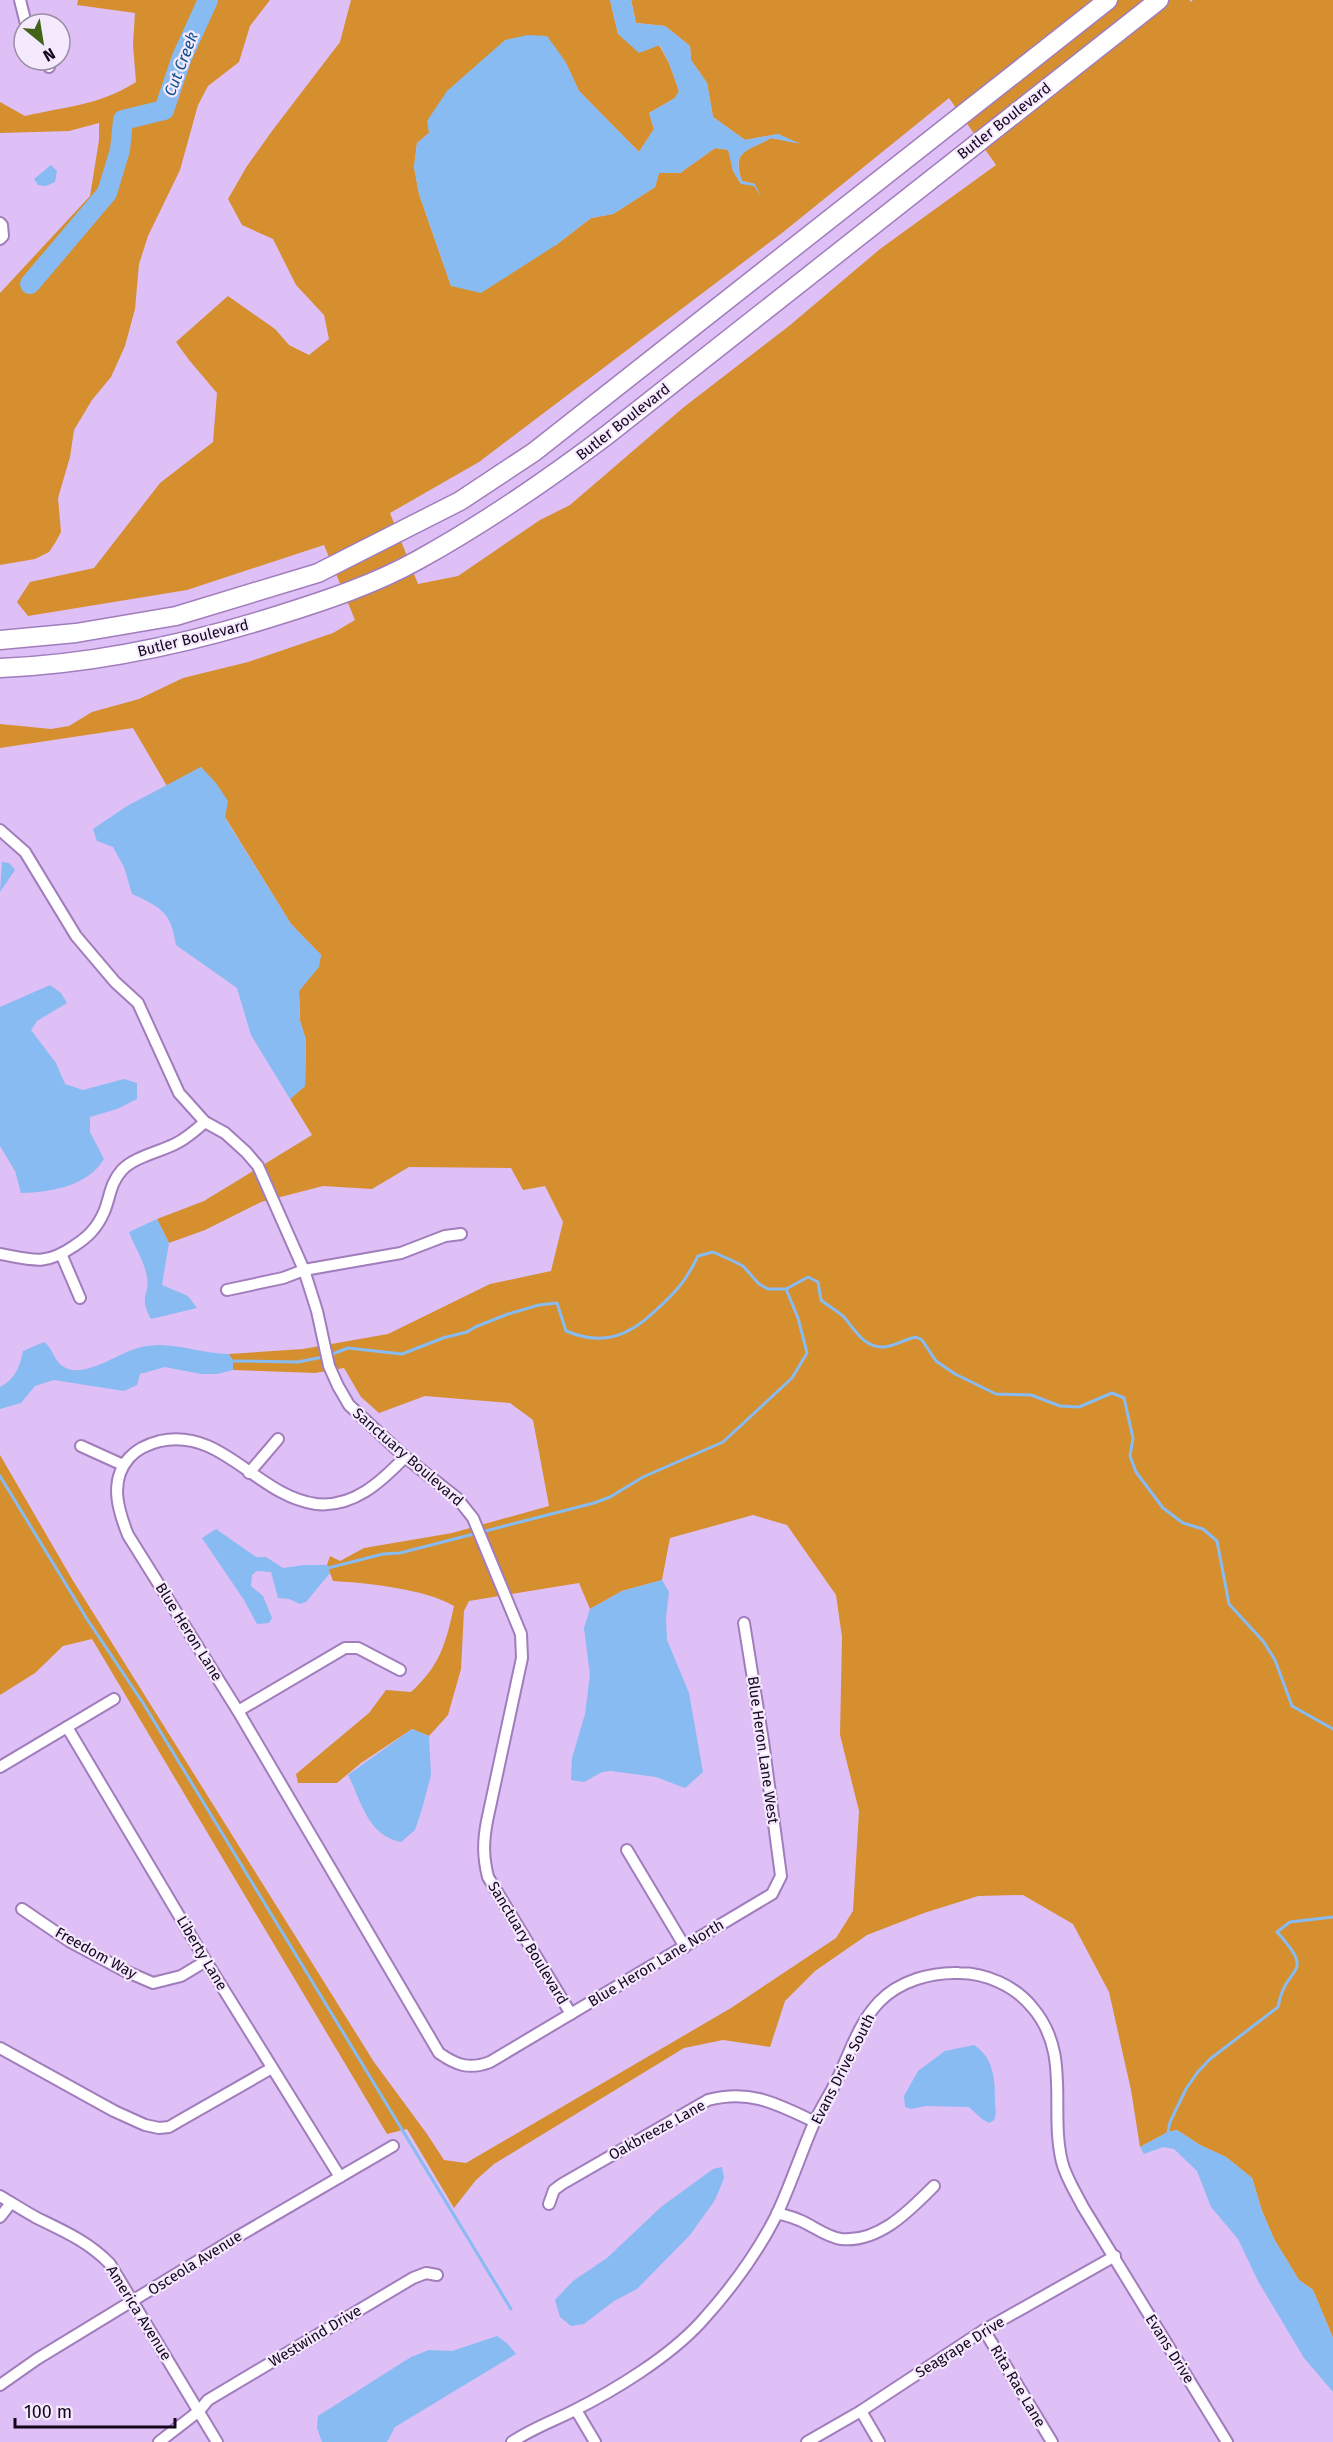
<svg xmlns="http://www.w3.org/2000/svg" width="1333" height="2442" font-family="'Fira Sans',sans-serif">
	<rect width="100%" height="100%" fill="#debff6"/>
	<g fill="#d58f2f" fill-rule="evenodd">
		<path d="M78 0H270L250 26 239 62 208 86 198 105 180 170 148 236 139 264 135 309 125 346 111 377 92 400 74 430 70 457 58 498 61 532 55 543 49 552 35 559 0 565V293L90 196 99 140V123L69 131 0 133V102L25 116C67 106 98 106 136 82L133 45 135 13 77 5Z"/>
		<path d="M351 0H610L618 34 659 45 669 63 679 91 675 98 649 113 654 129 639 152 579 91 565 61 429 133 417 143 414 167 419 194 451 286 556 245 591 218 613 214 655 187 659 173H680L715 148 729 150 733 171 741 184H755L742 181C731 149 749 151 771 138L797 143 778 134 745 140 713 117 707 83 691 60 690 46 665 26 636 23 631 0H1190V2L1193 0H1333V2338L1313 2290 1299 2280 1274 2239 1262 2211 1252 2178 1226 2157 1200 2145 1177 2130 1168 2132 1140 2147 1131 2090 1109 1992 1073 1924 1023 1895 978 1896 924 1913 867 1935 815 1971 785 2001 770 2047 723 2040 684 2048 494 2164 476 2180 454 2208 407 2129 387 2134 92 1639 63 1646 35 1673 0 1695V1455L72 1579 374 2062 427 2134 444 2160 466 2163 731 2008 836 1938 853 1911 859 1811 840 1735 842 1637 836 1595 787 1525 753 1515 670 1538 662 1580 622 1591 590 1609 579 1583 469 1601 464 1611 461 1669 448 1715 429 1736 412 1729 361 1763 337 1783H298L296 1774 369 1713 386 1690 411 1692C440 1666 446 1643 454 1606 426 1589 367 1583 333 1581L327 1565 330 1556 340 1561 364 1548 452 1533 549 1506 533 1420 510 1403 425 1396 379 1413 361 1397 344 1368 315 1373 233 1370V1361L229 1354 303 1349 388 1334 490 1284 551 1271 563 1222 545 1186 523 1190 511 1168 409 1167 372 1189 323 1186 261 1202 205 1230 169 1243 157 1219 204 1201 312 1135 290 1099 305 1086 306 1040 300 1021 299 991 318 967 321 955 291 924 225 817 201 767 167 786 133 728 0 748V724L51 729 69 726 92 712 139 699 183 678 248 662 333 633 355 620 324 545 187 590 28 616 17 602 30 582 94 568 160 483 213 442 217 393 189 360 176 342 228 296 275 329 289 345 309 355 329 339 324 315 296 285 273 239 242 225 228 199 247 166 272 131 340 42ZM949 98 996 165 880 249 789 326 684 407 570 505 540 520 458 576 418 584 390 513 479 462 782 233Z"/>
	</g>
	<g fill="#87bbf2">
		<path d="M610 0H631L636 23 665 26 690 46 691 60 707 83 713 117 745 140 778 134 801 144 771 138C749 151 730 150 742 181L755 184 761 197 754 186 741 184 733 171 728 150 715 148 680 173H659L655 187 632 202 613 214 591 218 556 245 481 293 451 286 419 194 414 167 417 143 429 133 427 121 447 91 505 40 528 35 547 36 565 61 579 91 639 152 654 129 649 113 675 98 679 91 669 63 660 45 639 53 618 34Z"/>
		<polygon points="51,165 57,171 55,182 46,186 38,185 34,179"/>
		<path d="M201 767 216 783 228 801 225 818 291 924 321 955 319 967 299 991 300 1021 306 1040 305 1086 290 1099 251 1035 237 988 176 945C171 912 162 908 132 894L124 867 113 847 97 841 93 829 127 806Z"/>
		<polygon points="2,862 9,863 15,870 0,892"/>
		<path d="M50 985 61 993 67 1003 37 1021 31 1030 56 1063 65 1084 83 1090 124 1079 137 1083V1099L117 1109 90 1117V1132L104 1159C87 1187 50 1192 21 1193L15 1171 0 1146V1007Z"/>
		<path d="M157 1219 169 1243 162 1285 188 1296 197 1308 151 1319C138 1295 150 1297 147 1277 144 1260 135 1248 129 1232Z"/>
		<path d="M44 1342C53 1348 54 1362 64 1367 85 1379 118 1353 138 1348 170 1339 197 1354 229 1354L233 1361V1370L217 1374H201L165 1367 140 1374 137 1385 124 1391 54 1380 35 1386 21 1403 0 1409V1387C15 1380 20 1366 23 1351Z"/>
		<polygon points="216,1529 256,1557 266,1557 283,1568 304,1565 327,1565 330,1573 306,1602 300,1604 289,1599 278,1598 271,1572 257,1571 252,1575 251,1586 263,1596 272,1618 269,1623 257,1624 244,1600 202,1538"/>
		<polygon points="662,1580 669,1592 666,1617 667,1640 689,1693 703,1772 685,1788 656,1777 611,1771 602,1772 584,1782 571,1780 572,1758 585,1714 590,1675 584,1628 590,1609 622,1591"/>
		<path d="M412 1729 429 1736 431 1775 422 1809 415 1830 401 1842C367 1835 362 1802 348 1775Z"/>
		<path d="M974 2045C994 2058 995 2080 995 2101 995 2109 997 2114 994 2120L989 2123 982 2119 969 2107 926 2106 911 2109 905 2107 904 2096 918 2071 945 2051Z"/>
		<polygon points="1177,2130 1200,2145 1226,2157 1252,2178 1262,2211 1274,2239 1299,2280 1313,2290 1333,2338 1333,2392 1304,2358 1258,2281 1238,2239 1211,2207 1197,2171 1174,2149 1163,2147 1144,2154 1140,2147 1168,2132"/>
		<polygon points="722,2167 724,2178 715,2200 690,2235 637,2289 614,2301 584,2324 571,2326 560,2317 555,2300 573,2281 607,2258 661,2207 713,2169"/>
		<polygon points="497,2336 508,2344 516,2354 395,2427 387,2442 322,2442 317,2428 318,2416 411,2357 429,2350 452,2351"/>
	</g>
	<g fill="none" stroke-linecap="round" stroke-linejoin="round">
		<g stroke="#87bbf2" stroke-width="3">
			<path d="M330 1355 348 1348 402 1354 443 1338 467 1332 475 1327 508 1314 539 1305 557 1303 566 1331C602 1346 628 1337 655 1311 676 1292 686 1281 698 1256L713 1252 731 1260 743 1266 759 1284 768 1289H786L808 1277 818 1282 821 1300C828 1306 838 1311 844 1317 855 1330 864 1348 884 1347 895 1346 905 1339 916 1337L922 1340 936 1361 955 1374 996 1394 1031 1395 1060 1406 1079 1407 1112 1393 1124 1398 1133 1438 1130 1456 1136 1472 1163 1508 1183 1523 1203 1529 1217 1541 1229 1604 1263 1641 1275 1660 1292 1706 1333 1729"/>
			<polyline points="233,1361 298,1362 323,1357"/>
			<polyline points="0,1476 87,1619 143,1703 511,2309"/>
			<polyline points="328,1568 383,1554 400,1553 594,1503 610,1497 643,1477 723,1442 792,1378 807,1353 798,1318 786,1289"/>
			<path d="M1168 2132 1170 2122 1186 2089 1197 2073 1210 2059 1278 2007C1285 1963 1318 1977 1277 1932L1290 1922 1333 1917"/>
		</g>
		<polyline stroke="#87bbf2" stroke-width="20" points="30,284 107,193 120,150 123,120 164,110 182,57 208,0"/>
		<defs>
			<g id="minor">
				<polyline points="20,0 26,24"/>
				<polyline points="45,60 49,67"/>
				<polyline points="0,223 2,225 3,236 0,239"/>
				<path d="M0 830 25 852 76 936 115 982 138 1003 179 1093 205 1122 225 1133 246 1152 258 1166 304 1270 317 1311 329 1366 338 1386 349 1405 405 1457 457 1498 473 1518 521 1634 522 1658 487 1821C483 1842 483 1857 488 1877L571 2014"/>
				<path d="M0 1254C33 1260 45 1266 74 1246 88 1237 97 1228 104 1212 110 1198 110 1183 122 1170 134 1157 159 1152 175 1144 186 1139 196 1130 205 1122"/>
				<polyline points="62,1256 80,1298"/>
				<polyline points="227,1290 283,1278 304,1270 401,1253 445,1236 461,1234"/>
				<polyline points="81,1446 123,1465"/>
				<path d="M405 1457C381 1482 353 1508 316 1504 257 1496 222 1427 160 1441 148 1444 137 1449 129 1458 109 1481 118 1510 128 1535L238 1711 439 2053C456 2065 469 2070 490 2062L772 1894 781 1876 763 1741 744 1623"/>
				<polyline points="249,1473 278,1439"/>
				<polyline points="238,1711 345,1648 358,1648 400,1670"/>
				<polyline points="67,1727 206,1961 340,2177"/>
				<polyline points="0,1767 114,1699"/>
				<polyline points="627,1850 685,1947"/>
				<polyline points="22,1909 69,1941 123,1970 153,1983 181,1976 206,1961"/>
				<polyline points="0,2048 114,2111 145,2125 159,2128 169,2127 181,2120 272,2068"/>
				<path d="M0 2196C12 2203 24 2211 37 2218 64 2231 89 2242 110 2264L217 2442"/>
				<path d="M549 2204 554 2190 562 2184 708 2100C751 2089 777 2104 815 2122"/>
				<path d="M777 2213C784 2215 792 2217 799 2220 812 2225 826 2237 841 2239 879 2243 910 2210 934 2186"/>
				<polyline points="0,2217 11,2203"/>
				<polyline points="984,2330 1052,2442"/>
				<polyline points="0,2385 37,2359 237,2237 393,2146"/>
				<polyline points="576,2410 595,2442"/>
				<polyline points="861,2411 879,2442"/>
				<polyline points="159,2442 199,2411 208,2400 413,2278 426,2273 437,2275"/>
				<path d="M512 2442C531 2429 553 2421 573 2411 615 2390 669 2357 701 2322 731 2289 757 2254 777 2214 791 2184 801 2153 814 2123 822 2105 834 2089 841 2071 852 2047 860 2022 879 2002 899 1981 931 1972 959 1973 986 1973 1015 1986 1032 2007 1072 2053 1049 2109 1062 2162 1066 2178 1076 2193 1083 2207L1227 2442"/>
				<polyline points="807,2442 861,2411 984,2330 1115,2256"/>
			</g>
			<g id="motorway">
				<polyline points="0,640 76,633 176,616 318,573 460,501 534,452 1108,0"/>
				<path d="M0 668C96 664 188 644 279 615 327 600 375 584 418 560 485 523 546 481 607 435L1159 0"/>
			</g>
		</defs>
		<use href="#minor" stroke="#a17dbc" stroke-width="14"/>
		<use href="#motorway" stroke="#a17dbc" stroke-width="21"/>
		<use href="#minor" stroke="#fff" stroke-width="10"/>
		<use href="#motorway" stroke="#fff" stroke-width="18"/>
	</g>
	<g text-anchor="middle" dominant-baseline="central" stroke-width="4.5" stroke-linejoin="round" paint-order="stroke">
		<g font-size="15" fill="#14061d" stroke="#f5e9fe">
			<text transform="translate(1004 121) rotate(-38)">Butler Boulevard</text>
			<text transform="translate(623 422) rotate(-38)">Butler Boulevard</text>
			<text transform="translate(193 638) rotate(-14)">Butler Boulevard</text>
			<text transform="translate(408 1457) rotate(41)">Sanctuary Boulevard</text>
			<text transform="translate(189 1632) rotate(58)">Blue Heron Lane</text>
			<text transform="translate(763 1750) rotate(82)">Blue Heron Lane West</text>
			<text transform="translate(528 1943) rotate(59)">Sanctuary Boulevard</text>
			<text transform="translate(96 1953) rotate(29)">Freedom Way</text>
			<text transform="translate(202 1953) rotate(59)">Liberty Lane</text>
			<text transform="translate(656 1963) rotate(-31)">Blue Heron Lane North</text>
			<text transform="translate(843 2069) rotate(-63)">Evans Drive South</text>
			<text transform="translate(657 2130) rotate(-29)">Oakbreeze Lane</text>
			<text transform="translate(195 2263) rotate(-32)">Osceola Avenue</text>
			<text transform="translate(139 2313) rotate(58)">America Avenue</text>
			<text transform="translate(315 2336) rotate(-31)">Westwind Drive</text>
			<text transform="translate(960 2347) rotate(-32)">Seagrape Drive</text>
			<text transform="translate(1170 2349) rotate(58)">Evans Drive</text>
			<text transform="translate(1018 2386) rotate(59)">Rita Rae Lane</text>
		</g>
		<g font-size="16" font-style="italic" fill="#0f538c" stroke="#f5e9fe">
			<text transform="translate(181 64) rotate(-69)">Cut Creek</text>
		</g>
	</g>
	<g transform="translate(42 42) rotate(150)"><circle r="28" fill="#f5e9fe" stroke="#9b8ea4" stroke-width="1.5"/>
	<path d="M0-4.5L10 22L0 15L-10 22Z" fill="#436318"/>
	<text y="-9" font-size="16" font-weight="bold" text-anchor="middle" fill="#14061d">N</text>
	</g>
	<path d="M15 2418v9h160v-9" fill="none" stroke="#14061d" stroke-width="3"/>
	<text x="24" y="2418" font-size="18" fill="#14061d" stroke="#f5e9fe" stroke-width="4.5" paint-order="stroke">100 m</text>
</svg>
